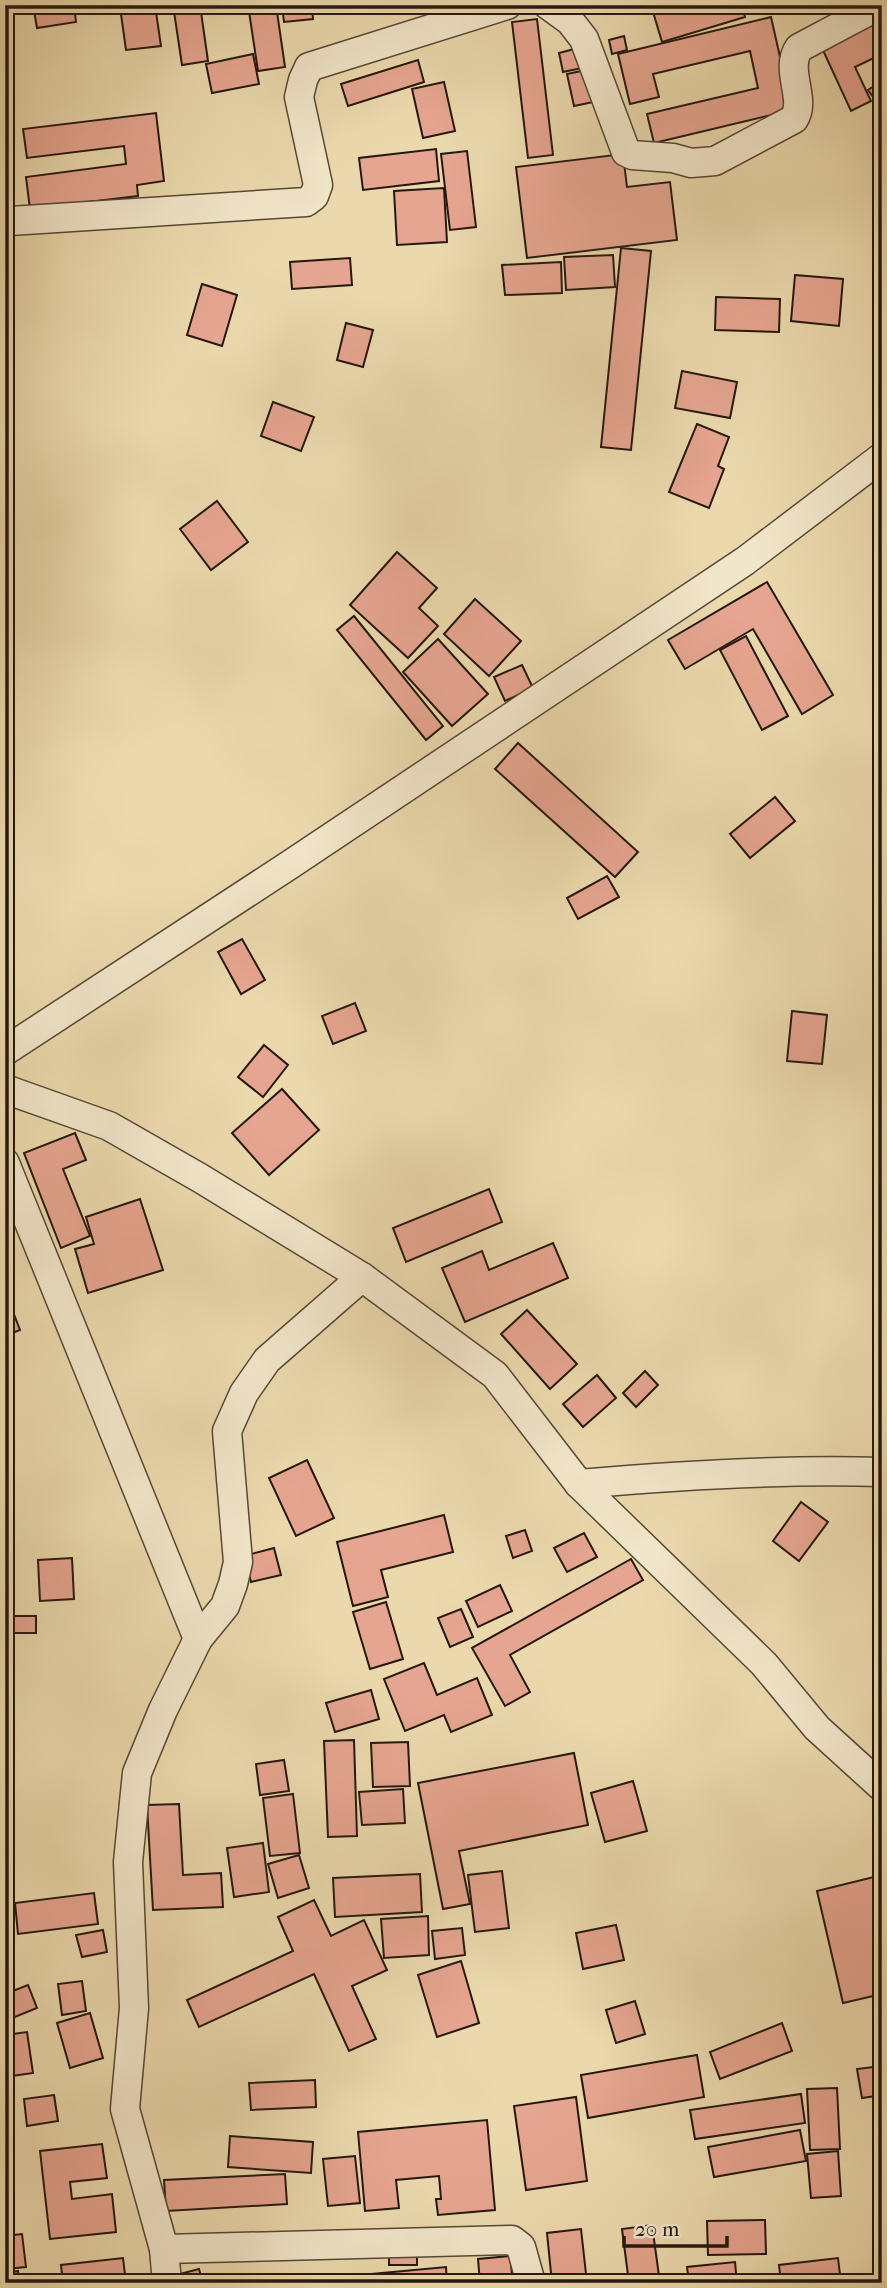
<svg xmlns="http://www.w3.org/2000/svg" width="887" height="2288" font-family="'IM FELL French Canon',serif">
	<rect width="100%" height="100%" fill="#ebd9ad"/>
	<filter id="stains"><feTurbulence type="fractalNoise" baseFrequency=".00286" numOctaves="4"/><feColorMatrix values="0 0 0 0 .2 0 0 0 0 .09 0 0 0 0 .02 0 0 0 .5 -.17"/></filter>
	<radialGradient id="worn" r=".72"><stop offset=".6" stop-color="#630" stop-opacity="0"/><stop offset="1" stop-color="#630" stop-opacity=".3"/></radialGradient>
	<g fill="#e6a590" stroke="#25180f" stroke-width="2">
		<polygon points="33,5 74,5 76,22 37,28"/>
		<polygon points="136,5 155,5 161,46 126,50 120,7"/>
		<polygon points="173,5 200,5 208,61 182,65"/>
		<polygon points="248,5 276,5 285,67 258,71"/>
		<polygon points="282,5 312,5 313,19 284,22"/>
		<polygon points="651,5 742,5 745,17 662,42"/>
		<polygon points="771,17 792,110 654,143 647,114 758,88 750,51 653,74 659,97 630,104 618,54"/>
		<polygon points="882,18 882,54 855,67 871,101 851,111 821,46"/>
		<polygon points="537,19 553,155 528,158 512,22"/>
		<polygon points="624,36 627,50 612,54 609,40"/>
		<polygon points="582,47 587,67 563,72 559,53"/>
		<polygon points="253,54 259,84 212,93 206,64"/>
		<polygon points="418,60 424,82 348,106 341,84"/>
		<polygon points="591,69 598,101 574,106 567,74"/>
		<polygon points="882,81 882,109 868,90"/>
		<polygon points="444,82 455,131 423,138 412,89"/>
		<polygon points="156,113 164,181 137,185 138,196 30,209 26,177 126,164 124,146 27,158 23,129"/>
		<polygon points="436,149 439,181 363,190 359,158"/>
		<polygon points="467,151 476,227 450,230 441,154"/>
		<polygon points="623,154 627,187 670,182 677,240 527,258 516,167"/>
		<polygon points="444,188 447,242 397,245 394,191"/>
		<polygon points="621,248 651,251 631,450 601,447"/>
		<polygon points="613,255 615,287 566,290 564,257"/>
		<polygon points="350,258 352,285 292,289 290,262"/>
		<polygon points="561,262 562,293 505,295 502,265"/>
		<polygon points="795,275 843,279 839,326 791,321"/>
		<polygon points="202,284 237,295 222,346 187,335"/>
		<polygon points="716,297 780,299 779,332 715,330"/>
		<polygon points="346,323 373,330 363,367 337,360"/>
		<polygon points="682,371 737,382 730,418 675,408"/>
		<polygon points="273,402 314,417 301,451 261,436"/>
		<polygon points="697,424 729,437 718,466 724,469 709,508 669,492"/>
		<polygon points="217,501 248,542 211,570 180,529"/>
		<polygon points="397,552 437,588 419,608 438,626 408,658 350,605"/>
		<polygon points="767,582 833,695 802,714 753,629 685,669 668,640"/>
		<polygon points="475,599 521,641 489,676 444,634"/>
		<polygon points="354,616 443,726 426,740 337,630"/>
		<polygon points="746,636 788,716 762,730 720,650"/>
		<polygon points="438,639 488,694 452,726 403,672"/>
		<polygon points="522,665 533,688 505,701 494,677"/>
		<polygon points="518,743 638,852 615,877 495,769"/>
		<polygon points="775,797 795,821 750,858 730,834"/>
		<polygon points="607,876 619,897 578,919 567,898"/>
		<polygon points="242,939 265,980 241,994 218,952"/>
		<polygon points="355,1003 366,1031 333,1044 322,1016"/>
		<polygon points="792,1011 827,1015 822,1064 787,1061"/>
		<polygon points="264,1045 288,1065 263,1097 238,1077"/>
		<polygon points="282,1089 319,1130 269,1175 232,1133"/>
		<polygon points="75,1133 86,1160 63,1169 90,1236 61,1248 24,1153"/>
		<polygon points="489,1189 502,1222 406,1262 393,1228"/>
		<polygon points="140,1199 163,1270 88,1293 75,1249 94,1244 86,1217"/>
		<polygon points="553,1243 568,1278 465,1322 442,1268 482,1251 489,1270"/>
		<polygon points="10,1304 20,1330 5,1336 5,1305"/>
		<polygon points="527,1310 577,1364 550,1389 501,1334"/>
		<polygon points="645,1371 658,1385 636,1407 623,1393"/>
		<polygon points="597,1375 616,1398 583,1427 563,1404"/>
		<polygon points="307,1460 334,1518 296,1536 269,1478"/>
		<polygon points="801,1502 828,1522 799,1561 773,1541"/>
		<polygon points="444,1515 453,1552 381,1570 388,1597 353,1606 337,1542"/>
		<polygon points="525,1530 532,1551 513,1558 506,1536"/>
		<polygon points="584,1533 597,1557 567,1572 554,1548"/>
		<polygon points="274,1548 281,1575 251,1582 244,1556"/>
		<polygon points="72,1558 74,1599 40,1601 38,1560"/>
		<polygon points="631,1559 643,1580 510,1655 530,1692 505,1706 472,1648"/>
		<polygon points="500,1585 512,1611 478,1627 466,1601"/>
		<polygon points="386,1602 403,1659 370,1669 353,1612"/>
		<polygon points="461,1609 473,1637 450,1647 438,1618"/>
		<polygon points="6,1616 36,1616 36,1633 5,1633"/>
		<polygon points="424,1663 437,1695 477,1678 492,1715 451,1732 444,1715 405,1731 384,1679"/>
		<polygon points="371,1690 379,1719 335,1732 326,1703"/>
		<polygon points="354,1740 357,1836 328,1837 324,1741"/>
		<polygon points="408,1742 410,1786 373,1787 371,1743"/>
		<polygon points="574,1753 588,1825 459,1851 470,1904 443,1909 418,1783"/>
		<polygon points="284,1760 289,1791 260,1795 256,1764"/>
		<polygon points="633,1781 647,1831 605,1842 591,1793"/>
		<polygon points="403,1789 405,1823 362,1825 359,1792"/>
		<polygon points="293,1794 300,1853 270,1856 263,1798"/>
		<polygon points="179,1804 183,1875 221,1873 223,1907 153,1910 147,1805"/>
		<polygon points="263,1843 269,1892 234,1897 227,1848"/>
		<polygon points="299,1855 309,1888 278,1898 268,1864"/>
		<polygon points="502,1871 509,1928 475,1932 468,1875"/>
		<polygon points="420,1874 422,1912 335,1917 333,1878"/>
		<polygon points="882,1875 882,1994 843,2003 817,1891"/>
		<polygon points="94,1893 98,1924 18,1934 15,1903"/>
		<polygon points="314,1900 331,1936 364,1920 387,1970 352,1986 376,2039 349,2051 314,1974 199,2027 187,2000 293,1951 278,1917"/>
		<polygon points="428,1916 429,1955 384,1958 381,1919"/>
		<polygon points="616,1925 624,1960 583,1969 576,1933"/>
		<polygon points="462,1928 465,1955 435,1959 432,1931"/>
		<polygon points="103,1930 107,1952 82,1957 76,1935"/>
		<polygon points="461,1961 479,2023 437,2037 418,1975"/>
		<polygon points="82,1981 86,2011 62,2015 58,1984"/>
		<polygon points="28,1985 37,2008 10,2019 5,2008 5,1994"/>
		<polygon points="635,2001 645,2034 616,2043 606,2010"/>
		<polygon points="90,2013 103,2058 70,2068 57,2023"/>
		<polygon points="782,2023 792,2051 720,2079 710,2052"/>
		<polygon points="27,2032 33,2073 5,2077 5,2035"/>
		<polygon points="697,2055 704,2097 588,2118 581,2075"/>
		<polygon points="882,2066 882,2095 862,2098 857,2069"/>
		<polygon points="315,2080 316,2107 251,2110 249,2083"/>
		<polygon points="837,2088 840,2149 810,2150 807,2089"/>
		<polygon points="801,2094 805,2123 695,2139 690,2110"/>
		<polygon points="54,2095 58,2121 27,2126 24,2099"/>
		<polygon points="576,2097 587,2181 526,2190 514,2106"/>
		<polygon points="487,2120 495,2210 438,2215 436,2199 441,2199 439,2176 396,2180 399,2208 365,2211 358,2132"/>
		<polygon points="800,2130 806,2161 714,2177 708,2147"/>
		<polygon points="230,2136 313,2142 311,2173 228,2167"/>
		<polygon points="102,2144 107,2178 70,2182 72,2199 112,2194 116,2232 50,2239 40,2151"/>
		<polygon points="838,2151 841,2196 811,2198 807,2154"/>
		<polygon points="355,2156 360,2203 328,2206 323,2159"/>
		<polygon points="285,2174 287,2204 166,2211 164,2180"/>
		<polygon points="765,2220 766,2254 708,2255 707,2221"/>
		<polygon points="652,2225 660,2283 629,2283 622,2229"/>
		<polygon points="581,2229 587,2283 552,2283 547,2233"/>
		<polygon points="22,2234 26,2267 5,2269 5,2236"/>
		<rect x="389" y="2246" width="28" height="19"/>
		<polygon points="510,2256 513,2283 480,2283 478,2259"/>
		<polygon points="123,2258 126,2283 63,2283 61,2265"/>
		<polygon points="838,2258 841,2283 781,2283 779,2265"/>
		<polygon points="735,2262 737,2283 689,2283 687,2267"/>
		<polygon points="446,2267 447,2283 373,2283 372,2274"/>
		<polygon points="199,2269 203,2283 178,2283 176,2275"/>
		<polygon points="18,2271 19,2283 5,2283 5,2273"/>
		<polygon points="357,2276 358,2283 299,2283 299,2279"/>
	</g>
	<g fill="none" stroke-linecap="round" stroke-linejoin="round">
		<defs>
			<g id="minor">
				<path d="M548 5 570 21 584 39 626 152 632 155 673 158 691 163 715 161 794 119C807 99 784 70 799 48L880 5"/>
				<polyline points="5,219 10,221 306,202 314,196 318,185 299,97 303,80 309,67 507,5"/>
				<polyline points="5,1051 291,864 745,561 882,457"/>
				<polyline points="5,1089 109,1126 200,1178 362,1277 495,1375 579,1484 764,1664 817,1728 882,1787"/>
				<polyline points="5,1163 198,1639"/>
				<path d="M579 1484C680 1475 780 1469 882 1472"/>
				<polyline points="164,2249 512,2240 521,2247 531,2283"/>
				<polyline points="167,2283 164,2249 125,2109 134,2008 128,1862 137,1773 163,1710 198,1639 225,1606 233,1584 238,1562 227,1431 244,1393 267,1360 362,1277"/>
			</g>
		</defs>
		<use href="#minor" stroke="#564836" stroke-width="31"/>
		<use href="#minor" stroke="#f2e6ca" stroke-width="28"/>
	</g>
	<rect width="887" height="2288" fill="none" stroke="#ebd9ad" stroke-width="28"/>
	<rect x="7" y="7" width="873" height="2274" fill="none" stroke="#25180f" stroke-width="3.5"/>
	<rect x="14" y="14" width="859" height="2260" fill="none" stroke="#25180f" stroke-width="2"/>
	<path d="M624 2236v10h103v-10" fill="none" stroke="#25180f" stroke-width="3.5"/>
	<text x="635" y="2236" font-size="21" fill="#25180f" stroke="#f2e6ca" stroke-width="5" paint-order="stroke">20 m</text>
	<rect width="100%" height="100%" filter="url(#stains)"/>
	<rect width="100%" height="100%" fill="url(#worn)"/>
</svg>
